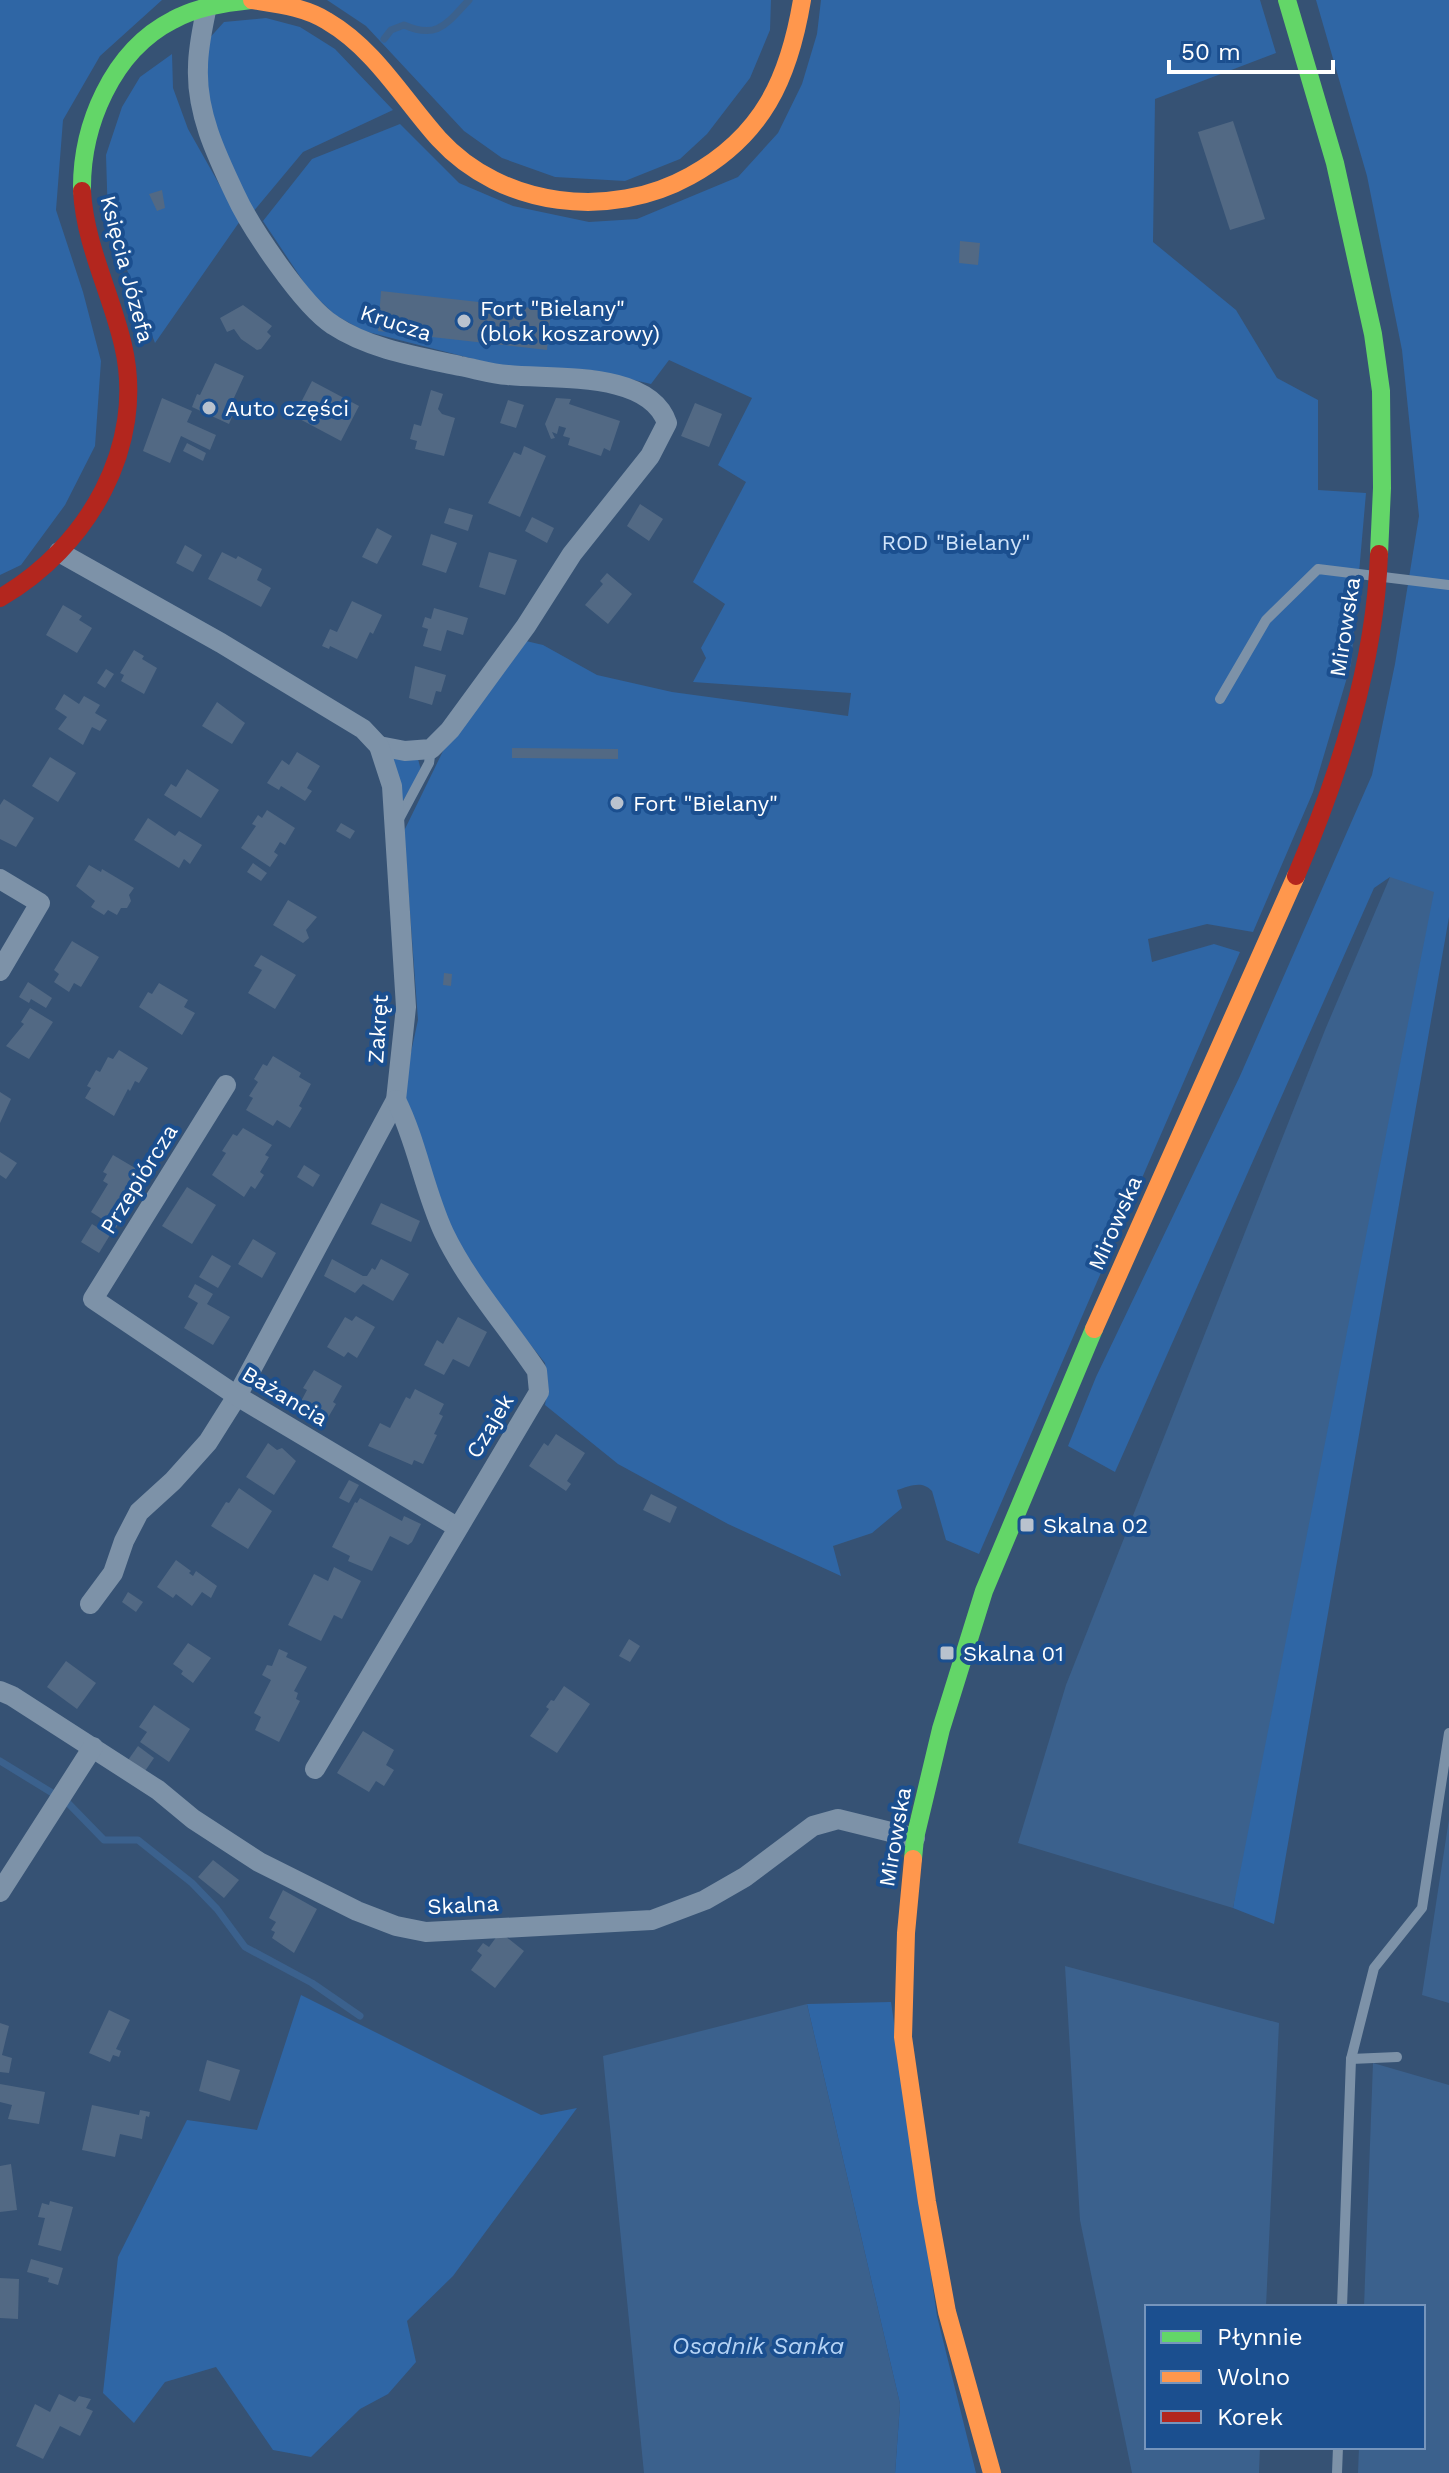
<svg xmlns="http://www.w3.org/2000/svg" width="1449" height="2473" font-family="'Work Sans',sans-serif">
	<rect width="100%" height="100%" fill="#365274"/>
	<g fill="#2f66a5">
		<polygon points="0,0 162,0 100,56 63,120 56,210 83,292 101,361 95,446 65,505 21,565 0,575"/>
		<polygon points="327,0 771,0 770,30 750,78 707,134 680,159 625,181 555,177 502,158 464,131 366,26"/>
		<path d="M821 0H1260L1276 53 1155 99 1153 242 1236 310 1277 378 1318 400V490L1366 493 1351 664 1313 792 1253 932 1207 924 1148 939 1152 962 1214 944 1240 952 979 1554 946 1540 932 1491C922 1480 910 1486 897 1490L902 1508 872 1533 833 1546 841 1576 728 1524 618 1464 545 1405 548 1385 545 1363 465 1262 438 1205 403 1089 418 1020 404 831 443 751 526 641 543 645 597 675 672 692 848 716 851 693 693 682 706 658 701 648 725 604 693 582 746 482 718 465 752 398 669 360 651 384 592 370 509 368 364 331 335 315 309 290 263 221 312 159 400 124 459 183 513 206 589 222 637 219 738 177 778 133 802 84 817 34Z"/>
		<polygon points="1316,0 1449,0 1449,917 1274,1924 1233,1908 1390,877 1374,888 1115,1472 1068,1446 1096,1377 1240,1076 1372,775 1395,664 1419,516 1402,350 1367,176"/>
		<polygon points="266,18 300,27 335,49 393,110 303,152 253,212 215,128 202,83 206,42 224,22"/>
		<polygon points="172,54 173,88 188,129 240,221 155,343 108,220 106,155 122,107 140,77"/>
		<polygon points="388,757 418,759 421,770 400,806"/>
		<polygon points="301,1995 541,2115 577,2108 453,2276 407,2321 416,2362 388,2394 360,2409 311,2457 273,2450 216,2367 165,2382 134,2423 103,2393 118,2257 187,2120 257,2130"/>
		<polygon points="891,2002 937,2316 976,2473 895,2473 900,2404 807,2004"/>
	</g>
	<g fill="#3b618d">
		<polygon points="1390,877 1434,892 1233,1908 1018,1843 1066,1685 1325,1030"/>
		<polygon points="1449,1819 1449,2003 1422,1995"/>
		<polygon points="1065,1966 1279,2023 1266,2307 1147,2307 1147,2447 1260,2447 1259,2473 1132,2473 1080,2220"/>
		<polygon points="807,2004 900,2404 895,2473 644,2473 603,2056"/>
		<polygon points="1373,2063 1449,2085 1449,2473 1358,2473 1359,2447 1423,2447 1423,2307 1364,2307"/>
	</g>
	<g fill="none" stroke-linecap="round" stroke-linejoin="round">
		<g stroke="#3b618d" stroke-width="7">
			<path d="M384 39 391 30 404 25C438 40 447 23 469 0"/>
			<polyline points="0,1761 54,1794"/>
			<polyline points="68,1803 104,1840 138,1840 192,1883 217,1909 245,1947 312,1983 360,2016"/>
		</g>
	</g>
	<g fill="#526984">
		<polygon points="1233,121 1265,219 1230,230 1198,132"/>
		<polygon points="162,190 165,208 157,211 149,194"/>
		<polygon points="960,241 980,243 978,265 959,263"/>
		<polygon points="381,291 551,310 547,350 378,331"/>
		<polygon points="243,305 272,326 267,332 271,336 261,349 257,350 241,339 234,329 227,332 220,318"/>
		<polygon points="215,363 244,376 233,400 238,403 229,424 192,407 197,394 200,395"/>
		<polygon points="312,381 359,406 341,441 294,416"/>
		<polygon points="431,390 443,394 438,409 442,414 455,418 444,456 415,449 417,441 410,439 414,424 421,426"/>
		<polygon points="162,398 192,411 187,422 216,435 210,450 181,436 170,463 143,451"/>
		<polygon points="556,398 571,399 569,404 620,421 610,451 604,448 601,456 568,445 570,438 563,436 566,428 559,426 557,434 552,432 555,438 551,439 545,424"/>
		<polygon points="508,400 524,405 516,428 500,423"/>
		<polygon points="695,403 722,414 709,447 681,436"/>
		<polygon points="187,443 206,453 203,461 183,451"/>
		<polygon points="524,446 546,456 520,517 488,503 514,452 521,455"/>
		<polygon points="640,504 663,519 649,541 627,526"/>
		<polygon points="449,508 473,515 468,531 444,523"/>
		<polygon points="532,517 554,528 547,543 525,531"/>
		<polygon points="377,528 392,536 377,564 362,557"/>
		<polygon points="431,534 457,543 446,573 422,565"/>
		<polygon points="185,545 202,555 193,572 176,563"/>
		<polygon points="222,552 236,559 238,556 262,569 257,580 271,588 261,607 208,579"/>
		<polygon points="489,552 517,560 505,595 479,587"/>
		<polygon points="607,573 632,594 608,624 585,605 603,584 600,581"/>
		<polygon points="352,601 382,615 373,634 370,632 357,659 330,646 329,649 322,646 330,629 337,632"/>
		<polygon points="63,605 82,616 79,620 92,628 77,653 46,635"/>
		<polygon points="434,608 468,618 463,635 447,630 441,651 423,646 428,629 422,627 425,617 431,619"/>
		<polygon points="134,650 144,656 142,659 157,668 144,694 121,681 124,675 120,673"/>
		<polygon points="415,666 446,675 441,692 436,691 432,705 409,698"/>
		<polygon points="106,669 114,674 105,688 97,683"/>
		<polygon points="64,694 79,704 84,696 100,705 95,713 107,720 100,731 92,727 83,745 58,729 67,717 55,709"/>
		<polygon points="217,702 245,723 232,744 202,726"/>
		<polygon points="512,748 618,749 618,759 512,758"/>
		<polygon points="297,752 320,766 307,788 312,791 305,801 281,786 279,790 267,783 282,760 289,765"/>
		<polygon points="50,757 76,773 58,802 32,786"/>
		<polygon points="187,769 219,790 201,818 164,795 171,784 176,787"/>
		<polygon points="4,799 34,818 16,847 0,839 0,805"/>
		<polygon points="267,810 295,828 285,845 280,842 274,852 278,855 270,867 241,848 256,826 252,824 258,815 262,818"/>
		<polygon points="148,818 175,836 179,831 202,845 190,864 184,859 179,868 134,840"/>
		<polygon points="341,823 355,831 350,839 336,831"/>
		<polygon points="253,863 267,873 261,881 247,872"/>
		<polygon points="89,865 101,872 102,869 134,888 129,895 131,901 127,908 121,908 117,915 108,910 104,915 91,907 95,901 76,886"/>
		<polygon points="288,900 317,917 306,930 309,938 303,943 273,925"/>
		<polygon points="72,941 99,957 81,987 74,983 69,992 54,982 59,974 54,970"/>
		<polygon points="261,955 296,975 275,1009 248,993 262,970 254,966"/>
		<polygon points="444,973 452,974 451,986 443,985"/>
		<polygon points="28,982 52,998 46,1008 31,999 29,1003 19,997"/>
		<polygon points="159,983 188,1000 184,1007 195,1013 182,1035 139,1007 148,992 152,994"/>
		<polygon points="30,1008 53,1022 29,1059 6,1046 24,1024 21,1022"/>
		<polygon points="119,1050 148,1068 139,1083 135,1081 130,1091 128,1089 114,1116 85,1098 91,1088 87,1086 96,1070 100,1072 108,1057 113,1059"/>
		<polygon points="273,1056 301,1073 299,1077 311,1084 299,1106 302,1108 290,1128 277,1120 273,1126 246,1110 253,1098 249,1096 258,1082 254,1079 263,1064 267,1066"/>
		<polygon points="0,1092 11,1099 0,1123"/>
		<polygon points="243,1128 272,1145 265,1155 269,1157 260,1172 264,1175 255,1189 251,1186 244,1197 212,1175 226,1153 222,1151 233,1134 237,1136"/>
		<polygon points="0,1152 17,1163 6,1179 0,1175"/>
		<polygon points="113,1155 147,1175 116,1228 91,1212 108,1184 103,1181 107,1174 103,1172"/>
		<polygon points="304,1165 320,1175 313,1187 297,1177"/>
		<polygon points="187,1187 216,1205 192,1244 162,1226"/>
		<polygon points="381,1203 420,1221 411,1242 371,1224"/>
		<polygon points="92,1224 110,1235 99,1253 81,1242"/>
		<polygon points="253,1239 276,1253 262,1278 238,1264"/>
		<polygon points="212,1255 231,1266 218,1288 199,1277"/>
		<polygon points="332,1259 363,1276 367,1276 372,1268 375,1270 381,1259 409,1274 393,1301 363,1284 355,1293 324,1276"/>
		<polygon points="195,1284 213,1294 207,1304 230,1317 213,1345 184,1328 198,1303 188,1297"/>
		<polygon points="356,1316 375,1327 357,1358 348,1352 344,1357 327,1347 345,1317 352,1321"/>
		<polygon points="458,1317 487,1332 469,1367 453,1359 444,1375 424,1365 437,1340 443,1344"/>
		<polygon points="314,1370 342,1386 333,1402 336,1404 326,1421 299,1405 307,1390 303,1388"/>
		<polygon points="415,1389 444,1404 439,1414 443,1416 434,1434 437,1435 423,1464 414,1460 412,1465 368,1446 380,1423 390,1428 406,1397 410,1399"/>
		<polygon points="556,1434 585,1453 567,1481 571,1484 566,1491 529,1466 544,1443 548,1446"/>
		<polygon points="268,1443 277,1450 282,1448 296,1461 274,1495 246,1477"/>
		<polygon points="349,1480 359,1485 349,1503 339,1498"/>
		<polygon points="239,1488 272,1511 248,1549 211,1526 226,1502 229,1503"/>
		<polygon points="651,1494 677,1507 670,1523 643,1510"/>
		<polygon points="360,1498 402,1521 404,1516 421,1524 412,1542 408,1545 390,1536 372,1571 348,1561 350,1556 332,1547 355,1502 357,1503"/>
		<polygon points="176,1560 191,1571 189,1573 193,1576 196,1571 217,1586 211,1598 202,1592 192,1606 176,1594 173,1598 157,1587"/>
		<polygon points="334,1567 361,1581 342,1619 334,1615 321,1641 288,1625 314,1574 328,1581"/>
		<polygon points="128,1592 143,1602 136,1612 122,1602"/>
		<polygon points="629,1639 640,1646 630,1662 619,1656"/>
		<polygon points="188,1643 211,1658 193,1683 181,1674 183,1671 173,1664"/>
		<polygon points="279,1649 288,1653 286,1657 307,1667 294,1691 298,1693 296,1699 300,1701 279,1742 255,1730 261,1717 254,1713 271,1680 262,1675 267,1665 272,1666"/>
		<polygon points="66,1661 96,1683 77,1709 47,1687"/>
		<polygon points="564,1686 590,1704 557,1753 530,1736 549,1709 546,1707 551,1700 554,1701"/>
		<polygon points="154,1705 190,1729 169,1762 140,1742 147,1732 139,1727"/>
		<polygon points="363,1731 394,1750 386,1765 394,1770 384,1786 376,1781 369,1792 337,1773"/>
		<polygon points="138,1746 154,1758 143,1774 126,1763"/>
		<polygon points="213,1860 239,1880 224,1898 198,1877"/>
		<polygon points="283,1890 317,1909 294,1953 272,1938 275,1932 271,1930 276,1922 269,1918"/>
		<polygon points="500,1932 524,1951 495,1988 471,1970 482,1955 477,1951 483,1943 489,1947"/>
		<polygon points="109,2010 130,2020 116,2049 121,2051 119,2057 113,2055 110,2062 89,2053"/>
		<polygon points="0,2023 9,2026 2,2055 12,2058 9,2073 0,2072"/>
		<polygon points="207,2060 240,2070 230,2101 199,2091"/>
		<polygon points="0,2084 45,2092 39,2124 8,2119 12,2105 0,2102"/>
		<polygon points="92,2105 139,2115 140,2110 150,2112 149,2117 146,2116 142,2139 120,2134 115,2157 82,2150"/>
		<polygon points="11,2164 17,2210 0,2212 0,2166"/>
		<polygon points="50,2201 73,2207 61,2251 38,2245 45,2218 38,2217 42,2203 49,2205"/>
		<polygon points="31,2259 63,2268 58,2285 48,2282 49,2278 27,2272"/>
		<polygon points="0,2278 19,2279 18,2319 0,2318"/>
		<polygon points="59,2394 75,2402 79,2396 91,2399 86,2408 93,2411 80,2436 60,2426 43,2459 16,2446 35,2404 50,2412"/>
	</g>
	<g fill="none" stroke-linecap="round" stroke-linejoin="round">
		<g stroke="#7d92a8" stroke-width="10">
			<polyline points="1220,699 1266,620 1318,569 1449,585"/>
			<polyline points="398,821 429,763 431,749"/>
			<polyline points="1351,2059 1397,2057"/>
			<polyline points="1342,2307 1351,2059 1374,1968 1422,1908 1449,1733"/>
			<polyline points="1337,2473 1338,2447"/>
		</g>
		<g stroke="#7d92a8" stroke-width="20">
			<path d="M207 6C203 26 198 47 198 67 196 112 216 154 235 194 250 227 303 306 333 325 369 349 418 357 460 366 476 369 492 374 508 375 553 380 649 370 667 423L650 456 572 554 526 626 450 730 431 749 405 751 379 746"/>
			<polyline points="59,552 221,643 363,729 379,746 392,786 406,1007 396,1100 237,1396 208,1442 173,1481 139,1512 124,1541 113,1573 90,1604"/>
			<polyline points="0,879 40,903 0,971"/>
			<polyline points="226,1085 93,1299 237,1396 457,1527"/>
			<polyline points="0,1691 12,1696 158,1790 193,1819 259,1862 357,1911 396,1926 426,1932 652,1920 705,1900 745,1877 813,1826 838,1819 915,1838"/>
			<path d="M315 1769 539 1392 537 1371C506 1325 468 1283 444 1233 424 1190 417 1142 396 1100"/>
			<polyline points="0,1892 93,1747"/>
		</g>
		<g stroke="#63d668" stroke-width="18">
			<polyline points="1287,0 1335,163 1373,334 1381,391 1382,488 1379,554"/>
			<path d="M82 191C81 126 112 51 173 20 197 7 224 3 251 0"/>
			<polyline points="913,1859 915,1838 941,1729 984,1591 1094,1329"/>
		</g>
		<g stroke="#ff974d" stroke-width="18">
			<path d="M252 0C277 4 305 7 327 21 375 49 403 99 439 139 502 208 611 220 690 176 763 136 789 78 802 0"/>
			<polyline points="1094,1329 1296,876"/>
			<polyline points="913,1859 906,1933 903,2037 927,2202 947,2312 992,2473"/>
		</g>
		<g stroke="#b3261e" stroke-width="18">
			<path d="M0 598C87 548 147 446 123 345 111 293 85 245 82 191"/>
			<path d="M1296 876C1339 775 1375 665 1379 554"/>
		</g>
	</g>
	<g fill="#b9c2ce" stroke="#1b4f8f" stroke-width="3">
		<circle cx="464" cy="321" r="8"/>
		<circle cx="209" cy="408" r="8"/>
		<circle cx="617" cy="803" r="8"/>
		<rect x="1019" y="1517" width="16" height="16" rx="4"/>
		<rect x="939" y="1645" width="16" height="16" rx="4"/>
	</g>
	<g text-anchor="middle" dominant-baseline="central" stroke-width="8" stroke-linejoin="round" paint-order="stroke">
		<g font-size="22" fill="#fff" stroke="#1b4f8f">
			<text transform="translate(127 269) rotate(75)">Księcia Józefa</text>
			<text transform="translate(396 323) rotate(18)">Krucza</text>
			<text transform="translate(1345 627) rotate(-81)">Mirowska</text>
			<text transform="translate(378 1029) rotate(-86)">Zakręt</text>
			<text transform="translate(139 1179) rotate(-58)">Przepiórcza</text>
			<text transform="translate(1115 1223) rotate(-66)">Mirowska</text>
			<text transform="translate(285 1396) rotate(31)">Bażancia</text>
			<text transform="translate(490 1426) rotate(-59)">Czajek</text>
			<text transform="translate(895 1837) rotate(-80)">Mirowska</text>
			<text transform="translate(463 1905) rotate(-3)">Skalna</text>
		</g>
		<g font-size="22" fill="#fff" stroke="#1b4f8f" text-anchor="start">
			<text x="480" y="308">Fort "Bielany"<tspan x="480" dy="25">(blok koszarowy)</tspan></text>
			<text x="225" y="408">Auto części</text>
			<text x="633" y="803">Fort "Bielany"</text>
			<text x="1043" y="1525">Skalna 02</text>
			<text x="963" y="1653">Skalna 01</text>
		</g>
		<g font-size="22" fill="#cfe3fa" stroke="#1b4f8f">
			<text x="956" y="542">ROD "Bielany"</text>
		</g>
		<g font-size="24" font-style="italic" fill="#b5d3f5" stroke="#1b4f8f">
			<text x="758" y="2346">Osadnik Sanka</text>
		</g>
	</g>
	<rect x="1145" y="2305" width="280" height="144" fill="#1b4f8f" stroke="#7695bc" stroke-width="2"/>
	<rect x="1161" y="2331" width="40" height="12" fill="#63d668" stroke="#7695bc" stroke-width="2"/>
	<text x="1217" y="2345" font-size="24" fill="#ffffff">Płynnie</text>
	<rect x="1161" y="2371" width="40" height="12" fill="#ff974d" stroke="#7695bc" stroke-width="2"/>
	<text x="1217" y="2385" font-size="24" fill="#ffffff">Wolno</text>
	<rect x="1161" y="2411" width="40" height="12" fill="#b3261e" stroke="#7695bc" stroke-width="2"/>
	<text x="1217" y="2425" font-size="24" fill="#ffffff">Korek</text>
	<path d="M1169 60v12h164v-12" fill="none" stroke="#ffffff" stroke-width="4"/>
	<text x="1181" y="60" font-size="24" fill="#ffffff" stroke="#1b4f8f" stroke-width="6" paint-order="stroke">50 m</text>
</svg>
